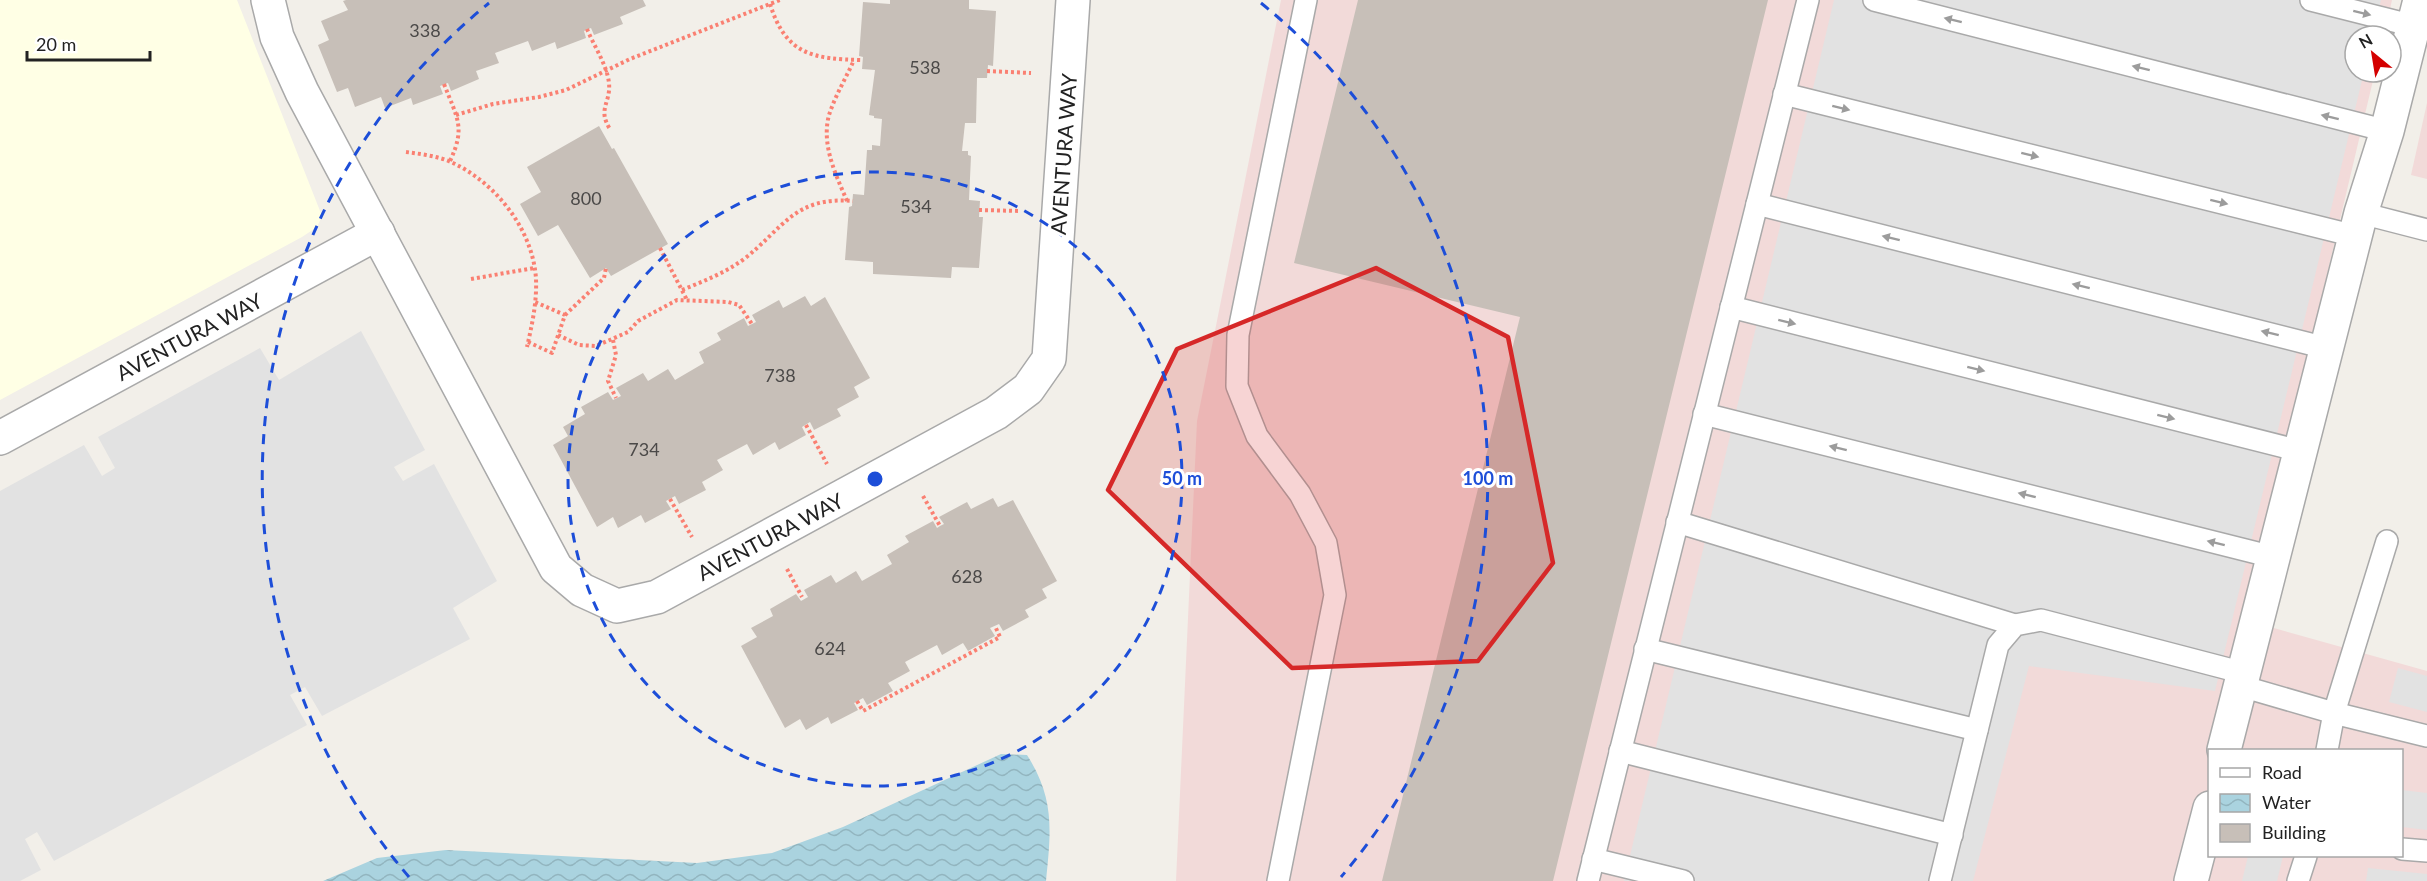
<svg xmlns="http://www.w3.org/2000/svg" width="2427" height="881" font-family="Lato,sans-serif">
	<defs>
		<pattern id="water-waves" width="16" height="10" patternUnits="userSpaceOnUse" patternTransform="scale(1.5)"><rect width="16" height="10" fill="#aad3df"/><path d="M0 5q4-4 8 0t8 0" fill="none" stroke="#92b5bf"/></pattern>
	</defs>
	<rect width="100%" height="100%" fill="#f2efe9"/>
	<g fill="#f2dad9" fill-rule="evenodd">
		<path d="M1281 0H2392L2384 36H2355V72H2375L2245 620 2427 671V881H1176L1197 421ZM2210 750H2402V856H2210Z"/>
		<polygon points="2427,103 2427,179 2411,175"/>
	</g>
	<polygon fill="#ffffe5" points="0,0 237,0 322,216 317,227 302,237 0,400"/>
	<g fill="#e2e2e2">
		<polygon points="1834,0 2381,0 2373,36 2355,36 2355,72 2364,72 2215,691 2029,666 1973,881 1624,881"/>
		<polygon points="361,331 425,450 394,467 403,481 434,464 497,581 453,608 470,639 322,716 305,687 290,695 307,725 54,861 37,832 25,839 41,870 20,881 0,881 0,491 84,445 102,476 115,468 98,437 260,348 279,380"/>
		<polygon points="2398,668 2427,676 2427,712 2389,702"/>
		<polygon points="2402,790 2427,793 2427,830 2402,827"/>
		<polygon points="2248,856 2283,856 2277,881 2242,881"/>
		<polygon points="2368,868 2427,874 2427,881 2366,881"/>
	</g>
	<path fill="url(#water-waves)" d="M1001 754 1027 755C1055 799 1051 831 1046 881H323L377 858 446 850 697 863 772 853 843 827Z"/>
	<g fill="#c7bfb8">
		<polygon points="346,0 643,0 646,6 620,17 623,24 594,35 591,28 584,31 586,38 557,49 555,42 532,51 528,41 495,53 499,63 476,71 479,79 451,91 448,83 440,86 443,94 413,105 411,98 385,108 381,97 355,107 348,88 337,92 318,45 329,40 321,21 348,10 343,1"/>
		<polygon points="890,0 969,0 969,9 996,11 993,66 988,65 987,78 977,78 976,123 965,123 962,151 968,151 968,155 971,156 969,200 980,201 979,217 983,217 979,268 952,267 951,278 873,274 873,262 845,260 849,207 852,206 853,194 864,195 867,150 872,150 872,145 880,146 882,119 874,118 874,116 869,115 875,70 862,69 863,57 859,56 863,2 890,4"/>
		<polygon points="1358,0 1768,0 1553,881 1382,881 1520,317 1294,263"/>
		<polygon points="599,126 612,149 614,148 668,244 611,276 606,268 590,278 558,225 538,236 520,204 541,192 527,167"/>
		<polygon points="805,296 811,306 825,297 870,378 854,387 859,397 837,409 841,416 814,430 810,422 802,427 806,435 779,450 775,442 753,455 747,444 717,460 723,470 702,482 706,490 679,504 675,496 666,501 671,509 645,523 641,515 618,528 613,517 597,527 553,445 568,436 563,427 585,414 581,407 608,392 613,400 621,396 616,388 643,373 648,381 668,369 675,380 704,363 699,352 721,340 717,333 744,318 748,326 756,322 752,315 779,300 783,308"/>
		<polygon points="993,498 998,507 1013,500 1057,581 1042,589 1047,598 1025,610 1029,617 1003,631 999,624 990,628 995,636 968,651 963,643 942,655 937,645 905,662 910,671 888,683 893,691 867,705 863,698 854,703 858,710 831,724 828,717 806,730 800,719 785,728 741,646 757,637 751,628 773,616 770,609 796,594 801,601 808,597 804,590 831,575 836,583 856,571 862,581 892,564 887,555 909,542 905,536 933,521 937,528 940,526 944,524 939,517 967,502 971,509"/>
	</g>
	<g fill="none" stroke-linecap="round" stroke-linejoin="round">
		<defs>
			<g id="service">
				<polyline points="1874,0 2387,131"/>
				<polyline points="2311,0 2414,26"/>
				<polyline points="1784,94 2355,236"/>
				<polyline points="1757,204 2326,348"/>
				<polyline points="2361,213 2427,230"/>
				<polyline points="1731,307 2300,451"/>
				<polyline points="1704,414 2273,557"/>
				<polyline points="1677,522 2015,625"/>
				<polyline points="1645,649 1977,730"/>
				<polyline points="2241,686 2334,713 2427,736"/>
				<polyline points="2327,750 2334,713 2387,541"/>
				<polyline points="1620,751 1952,835"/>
				<polyline points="2402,849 2427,851"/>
				<polyline points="1593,859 1683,881"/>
				<polyline points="1278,881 1335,595 1326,543 1300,494 1257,436 1237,386 1238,335 1306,0"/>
				<polyline points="1588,881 1808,0"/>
				<polyline points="1940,881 1998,645 2015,625 2041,620 2244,673"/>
				<polyline points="2298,881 2306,856"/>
			</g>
			<g id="minor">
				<polyline points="268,0 277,37 302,92 556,568 582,590 617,606 657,597 996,413 1028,389 1049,359 1073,0"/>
				<polyline points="0,438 378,233"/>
				<polyline points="2224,750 2361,213 2387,131 2420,0"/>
				<polyline points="2191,881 2210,808"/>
			</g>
		</defs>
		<use href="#service" stroke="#a9a9a9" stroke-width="24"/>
		<use href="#minor" stroke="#a9a9a9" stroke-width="36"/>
		<g stroke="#fa8072" stroke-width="4" stroke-dasharray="3 3" stroke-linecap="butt">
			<path d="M770 4C786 55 813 59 862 60"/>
			<path d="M587 29C594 46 607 65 609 83 611 103 597 109 610 129"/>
			<polyline points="987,71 1031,73"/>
			<path d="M444 84C457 118 466 127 450 161"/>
			<polyline points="456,115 493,104 539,97 566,90 630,59 780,0"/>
			<path d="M406 152C421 154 437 156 451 162 495 182 533 229 536 279 537 302 532 325 527 347"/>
			<path d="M847 201C836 175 821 145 829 115 835 96 846 78 854 60"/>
			<polyline points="979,210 1021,211"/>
			<polyline points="660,248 687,300"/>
			<polyline points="471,279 534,268"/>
			<path d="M682 290C704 281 725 273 744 259 783 229 794 196 853 201"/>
			<polyline points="565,315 604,278 606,268"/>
			<polyline points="558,335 579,345 596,346 628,332 638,321 677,300 728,302 739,305 752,324"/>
			<polyline points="613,340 616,355 608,381 616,398"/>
			<polyline points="528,342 552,353 565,315 535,302"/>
			<polyline points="806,425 827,464"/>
			<polyline points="923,496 940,526"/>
			<polyline points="670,499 692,537"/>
			<polyline points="787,569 802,597"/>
			<polyline points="857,701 863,711 1000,637 995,626"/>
		</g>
		<use href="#service" stroke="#fff" stroke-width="21"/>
		<use href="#minor" stroke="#fff" stroke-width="33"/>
	</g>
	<defs><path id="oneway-solid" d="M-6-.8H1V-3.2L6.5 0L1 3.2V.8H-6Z" transform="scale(1.5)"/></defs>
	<g fill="#9c9c9c">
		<use href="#oneway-solid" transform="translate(2362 13) rotate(14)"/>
		<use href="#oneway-solid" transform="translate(1953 20) rotate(-166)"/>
		<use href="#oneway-solid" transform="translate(2141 68) rotate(-166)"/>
		<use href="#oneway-solid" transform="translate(1841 108) rotate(14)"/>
		<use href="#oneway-solid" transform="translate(2330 117) rotate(-166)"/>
		<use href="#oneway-solid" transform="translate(2030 155) rotate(14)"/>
		<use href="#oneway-solid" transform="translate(2219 202) rotate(14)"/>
		<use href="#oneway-solid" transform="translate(1891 238) rotate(-166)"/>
		<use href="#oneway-solid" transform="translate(2081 286) rotate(-166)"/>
		<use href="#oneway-solid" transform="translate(1787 322) rotate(14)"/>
		<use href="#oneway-solid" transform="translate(2270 333) rotate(-166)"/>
		<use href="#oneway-solid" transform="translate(1976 369) rotate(14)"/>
		<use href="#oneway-solid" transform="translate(2166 417) rotate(14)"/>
		<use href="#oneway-solid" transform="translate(1838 448) rotate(-166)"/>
		<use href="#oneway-solid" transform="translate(2027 495) rotate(-166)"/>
		<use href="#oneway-solid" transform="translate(2216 543) rotate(-166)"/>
	</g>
	<path fill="#d62828" fill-opacity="0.2" stroke="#d62828" stroke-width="4.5" stroke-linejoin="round" d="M1376 268 1508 337 1553 563 1478 661 1292 668 1108 490 1177 349Z"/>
	<g fill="none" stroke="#1d4ed8" stroke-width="3" stroke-dasharray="10 8">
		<circle cx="875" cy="479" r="307"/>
		<path d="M409 877A613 613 0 0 1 489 3M1261 3A613 613 0 0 1 1341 877"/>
	</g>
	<g text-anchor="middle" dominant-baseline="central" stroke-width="6" stroke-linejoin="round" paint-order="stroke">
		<g font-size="18" fill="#4b4948">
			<text x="425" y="30">338</text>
			<text x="925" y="67">538</text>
			<text x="586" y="198">800</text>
			<text x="916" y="206">534</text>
			<text x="780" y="375">738</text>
			<text x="644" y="449">734</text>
			<text x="967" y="576">628</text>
			<text x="830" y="648">624</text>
		</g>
		<g font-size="21" fill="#222" stroke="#fff">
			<text transform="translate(1063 154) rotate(-86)">AVENTURA WAY</text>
			<text transform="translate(189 336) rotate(-28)">AVENTURA WAY</text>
			<text transform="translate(770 536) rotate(-28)">AVENTURA WAY</text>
		</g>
	</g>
	<circle cx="875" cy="479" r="9" fill="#1d4ed8" stroke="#fff" stroke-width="3"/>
	<g font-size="18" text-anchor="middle" font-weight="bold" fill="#1d4ed8" stroke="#fff" stroke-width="6" stroke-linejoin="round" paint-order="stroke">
		<text x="1182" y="485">50 m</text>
		<text x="1488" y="485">100 m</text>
	</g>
	<rect x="2208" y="749" width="195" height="108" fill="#ffffff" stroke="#a7a7a7" stroke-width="1.5"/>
	<rect x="2220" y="768" width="30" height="9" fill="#ffffff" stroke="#a7a7a7" stroke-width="1.5"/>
	<text x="2262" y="779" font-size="18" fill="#222222">Road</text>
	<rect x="2220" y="794" width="30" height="18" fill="url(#water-waves)" stroke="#a7a7a7" stroke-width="1.5"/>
	<text x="2262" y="809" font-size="18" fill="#222222">Water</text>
	<rect x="2220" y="824" width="30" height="18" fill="#c7bfb8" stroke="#a7a7a7" stroke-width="1.5"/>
	<text x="2262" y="839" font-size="18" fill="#222222">Building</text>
	<g transform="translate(2373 54) rotate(330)"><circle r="28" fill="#ffffff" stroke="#a7a7a7" stroke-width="1.5"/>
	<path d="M0-4.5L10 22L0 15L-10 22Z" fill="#d40000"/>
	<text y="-9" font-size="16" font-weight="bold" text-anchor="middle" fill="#222222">N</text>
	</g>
	<path d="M27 51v9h123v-9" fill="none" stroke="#222222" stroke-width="3"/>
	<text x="36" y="51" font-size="18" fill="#222222" stroke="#ffffff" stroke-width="4.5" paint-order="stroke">20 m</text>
</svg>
